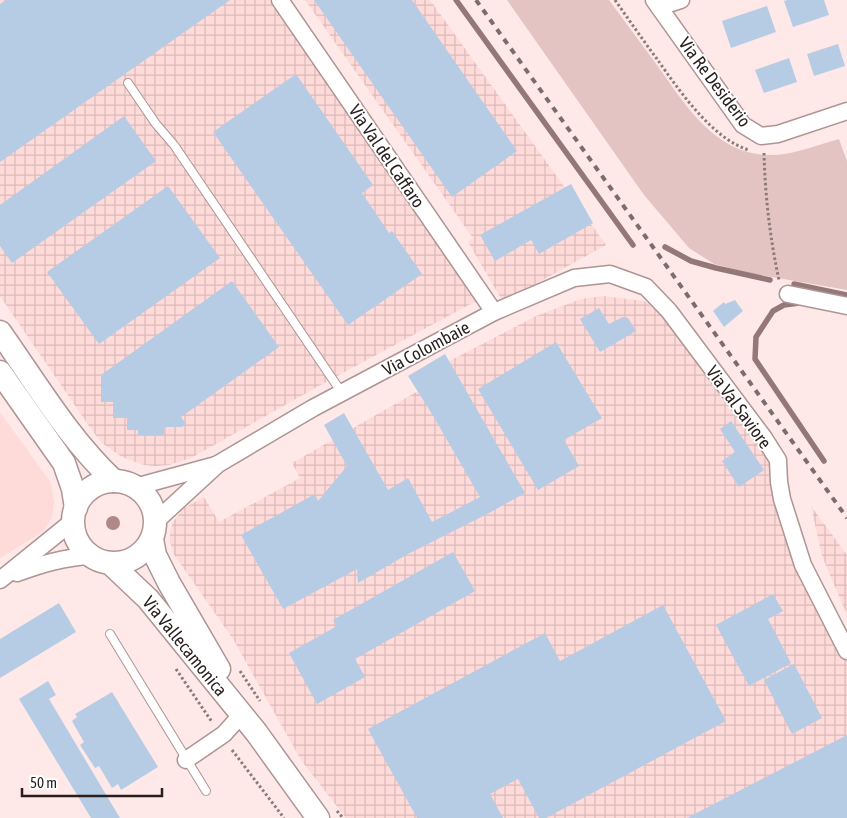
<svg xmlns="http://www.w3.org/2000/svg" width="847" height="818" font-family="'Asap Condensed',sans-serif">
	<defs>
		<pattern id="industrial-grid" width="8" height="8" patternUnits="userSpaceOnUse" patternTransform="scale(1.25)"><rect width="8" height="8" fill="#fedad9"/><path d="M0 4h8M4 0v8" fill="none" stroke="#dabbba"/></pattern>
	</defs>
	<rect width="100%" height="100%" fill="#fee9e8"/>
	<polygon fill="#fedad9" points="0,412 51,483 54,502 52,517 44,530 36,536 0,558"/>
	<g fill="url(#industrial-grid)">
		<polygon points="0,0 270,0 480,299 326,382 191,458 169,465 156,466 144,465 122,457 102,443 91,429 0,296"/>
		<polygon points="305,0 430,0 606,245 503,302 468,242 473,238"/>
		<polygon points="603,296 644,301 664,315 781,470 785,505 847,651 847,818 346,818 301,760 233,639 173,553 170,541 170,532 173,522 184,508 204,497 219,522 300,478 292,463 418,391 413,380 536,316 581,299"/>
		<polygon points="811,506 847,555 847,615 822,556"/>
	</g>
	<path fill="#e4c4c3" d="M507 0H609C625 22 641 43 657 65 682 100 710 147 757 154 785 159 813 146 839 139L847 161V290L749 273 714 264 689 248 644 195Z"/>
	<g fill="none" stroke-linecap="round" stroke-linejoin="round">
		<g stroke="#947877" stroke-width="5.5">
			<polyline points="456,0 633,245"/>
			<polyline points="665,247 691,261 716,268 770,280"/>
			<polyline points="794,284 847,295"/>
			<polyline points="799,303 784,305 773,311 756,337 755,359 824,461"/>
		</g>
	</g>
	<g fill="#b6cce5">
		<polygon points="6,0 230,0 0,162 0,4"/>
		<polygon points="314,0 412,0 517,151 452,197"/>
		<polygon points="787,0 824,0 829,15 793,27 784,1"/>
		<polygon points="767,6 776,32 731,48 722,21"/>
		<polygon points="838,44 845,66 814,76 807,54"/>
		<polygon points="789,58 797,82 764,93 755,70"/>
		<polygon points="296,74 373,185 362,193 389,233 392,231 422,274 348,325 213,132"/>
		<polygon points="124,116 156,161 12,263 0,246 0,205"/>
		<polygon points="571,184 593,223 539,254 531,240 495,261 480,235"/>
		<polygon points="168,186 220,258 99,344 47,272"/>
		<polygon points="232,281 279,347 181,417 186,424 182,427 164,427 164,435 138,435 138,430 127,430 127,418 113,418 113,402 101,402 101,375"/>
		<polygon points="735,300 743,311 724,327 713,311 724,302 725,304"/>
		<polygon points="599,308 609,324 623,317 628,318 636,331 600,352 580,319"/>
		<polygon points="556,342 602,418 564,440 579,466 538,490 478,389"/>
		<polygon points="445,354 525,493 489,513 408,554 358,583 357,569 283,609 241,535 315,494 318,501 347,466 324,425 344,413 388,490 408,478 432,522 480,497 432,414 408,376"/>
		<polygon points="731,421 764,470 739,487 722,461 735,452 720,429"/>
		<polygon points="453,552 475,591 355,659 365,677 317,704 289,653 337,626 333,620"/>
		<polygon points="773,594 783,611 768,619 791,663 749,686 716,625"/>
		<polygon points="59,603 76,632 0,678 0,639"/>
		<polygon points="663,605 726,721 546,818 539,818 518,779 490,794 503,818 417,818 368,729 545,633 560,661"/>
		<polygon points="794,664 822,718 792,734 764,680"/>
		<polygon points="48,681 56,695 49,699 120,818 91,818 19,699"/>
		<polygon points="112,692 158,767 121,790 118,784 112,788 99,766 95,768 80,745 84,742 72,721 77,717 75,714"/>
		<polygon points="847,735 847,818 687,818"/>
	</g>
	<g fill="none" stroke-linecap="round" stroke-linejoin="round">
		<defs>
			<g id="service">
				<polyline points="128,83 156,124 174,145 342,393"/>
				<polyline points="110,634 206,791"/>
			</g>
			<g id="minor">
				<polyline points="280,0 494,312"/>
				<polyline points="654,0 743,125 761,136 778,134 847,111"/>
				<polyline points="659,7 681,0"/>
				<polyline points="788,294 847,306"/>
				<polyline points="135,487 216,465"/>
				<polyline points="155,522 218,464 313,408 494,312 574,278 610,274 646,287 669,311 764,438 778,460 779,482 782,499 803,565 847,651"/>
				<path d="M17 573C42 564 65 557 91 556"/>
				<polyline points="0,580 73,521"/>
				<polyline points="186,760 224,734 242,714"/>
			</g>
			<g id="secondary">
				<path d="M0 332C36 383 69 439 114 481"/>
				<polyline points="0,372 64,463 73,489 76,508"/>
				<circle cx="114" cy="522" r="41"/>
				<polyline points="152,539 155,555 169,583 219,669"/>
				<polyline points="110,563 148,599 256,732 318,818"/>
			</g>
		</defs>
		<use href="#service" stroke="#ae9594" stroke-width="10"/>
		<use href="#minor" stroke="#ae9594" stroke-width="19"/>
		<use href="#secondary" stroke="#ae9594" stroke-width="25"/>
		<g stroke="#8a7b7a" stroke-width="3" stroke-dasharray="2.5 2.5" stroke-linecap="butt">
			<path d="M615 0C629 20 643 40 657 59 679 90 712 139 749 150"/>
			<path d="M764 153C765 195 770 239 779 280"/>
			<polyline points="176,669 212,722"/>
			<polyline points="240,671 260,701"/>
			<polyline points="232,750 284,818"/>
			<polyline points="337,811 343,818"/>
		</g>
		<use href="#service" stroke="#fff" stroke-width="8"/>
		<use href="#minor" stroke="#fff" stroke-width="16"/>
		<use href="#secondary" stroke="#fff" stroke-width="22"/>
		<polyline stroke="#7b6d6c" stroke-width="4" stroke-dasharray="6 6" stroke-linecap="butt" points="476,0 847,518"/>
	</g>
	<circle fill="#ae8988" cx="113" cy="523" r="7"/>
	<g text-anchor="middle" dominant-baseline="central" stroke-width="4" stroke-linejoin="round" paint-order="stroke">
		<g font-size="18" fill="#281e1e" stroke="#fff">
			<text transform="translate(715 82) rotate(53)">Via Re Desiderio</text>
			<text transform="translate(387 156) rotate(56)">Via Val del Caffaro</text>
			<text transform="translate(426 348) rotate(-28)">Via Colombaie</text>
			<text transform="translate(739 407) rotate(54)">Via Val Saviore</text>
			<text transform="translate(185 646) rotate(51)">Via Vallecamonica</text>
		</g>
	</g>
	<path d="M22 788v8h140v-8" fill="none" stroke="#281e1e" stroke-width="2.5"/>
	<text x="30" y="788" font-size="15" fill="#281e1e" stroke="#ffffff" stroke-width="4" paint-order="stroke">50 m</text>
</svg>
